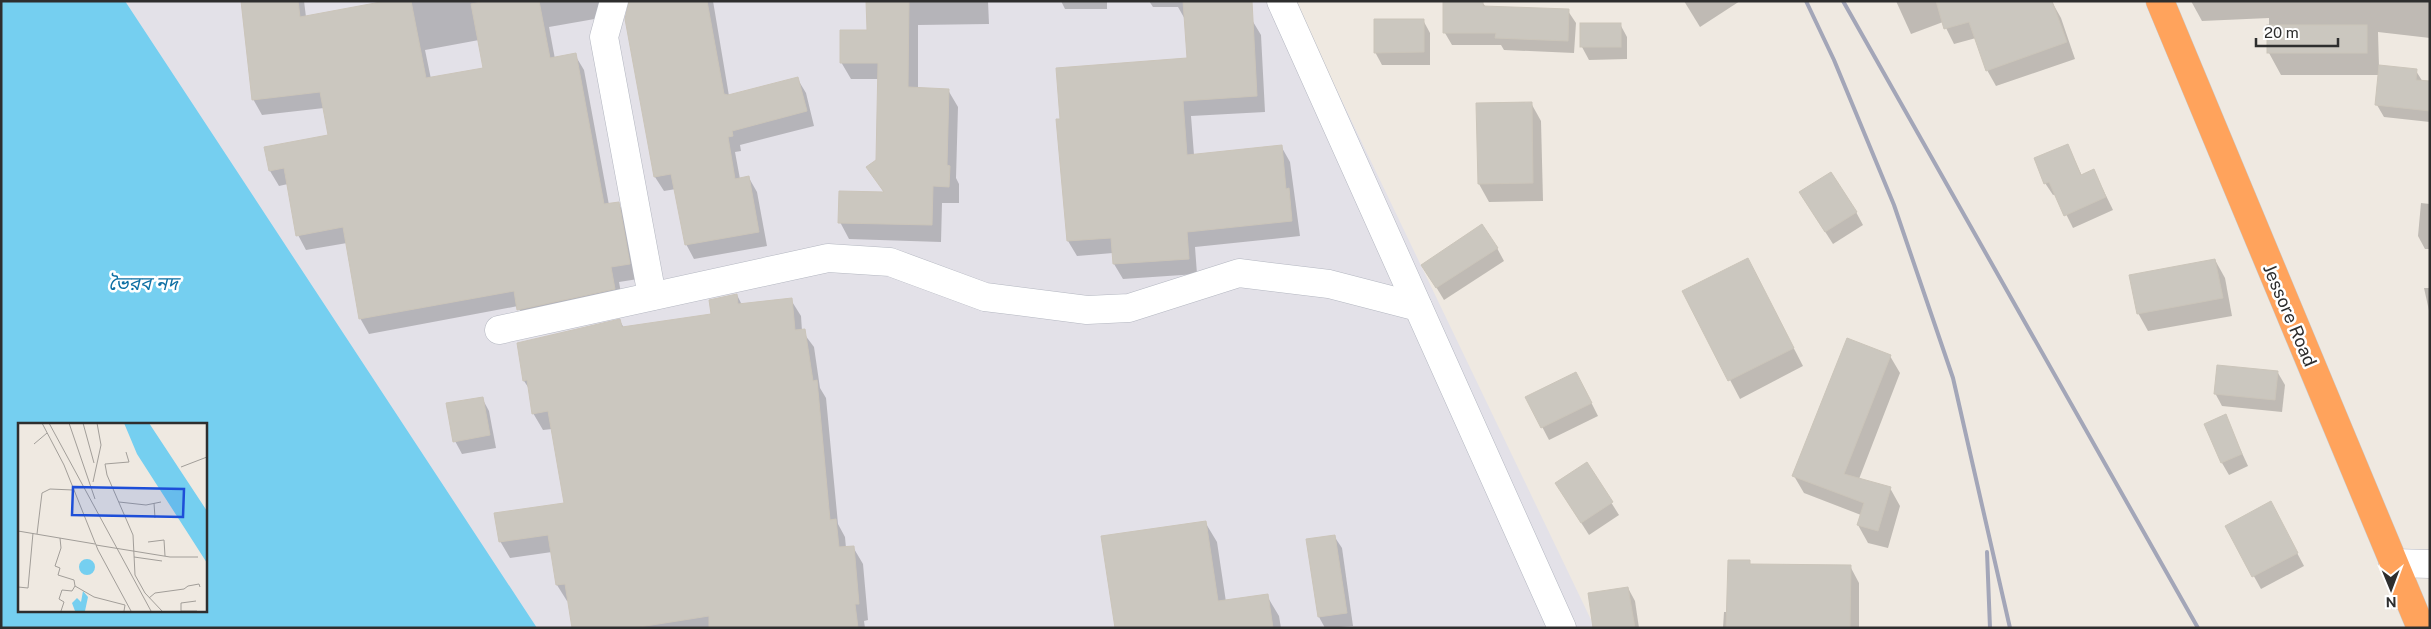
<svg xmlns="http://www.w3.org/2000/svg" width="2431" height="629" font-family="'Public Sans','Noto Sans Bengali',sans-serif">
	<rect width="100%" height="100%" fill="#efe9e1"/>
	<polygon fill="#e3e1e8" points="116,1 1294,1 1595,628 534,628"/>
	<path fill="#75cff0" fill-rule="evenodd" d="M1 1H125L537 628H1ZM19 424H205V610H19Z"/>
	<g fill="#0003" fill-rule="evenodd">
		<path d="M242 1H304L306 17 392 1H606V17L549 27 555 59 575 55 584 70 609 205 618 203 627 218 638 279 619 282 623 304 527 325 518 306 369 334 360 318 347 243 306 250 298 235 288 184 279 186 270 171 330 136 324 108 262 115 253 99ZM479 40 484 69 431 79 425 50Z"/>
		<polygon points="648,1 713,1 729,96 797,78 806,93 814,126 740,145 741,151 735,152 740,179 749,178 757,192 767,246 694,259 686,244 676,189 664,191 655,177"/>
		<polygon points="868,1 988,1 989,24 918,25 918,89 948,90 958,107 956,178 959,184 959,203 942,203 941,242 849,239 840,222 885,194 868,167 877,160 879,79 851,79 841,62 868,31"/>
		<polygon points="1061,1 1107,1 1107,9 1065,9"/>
		<polygon points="1149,1 1235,1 1252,20 1261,35 1265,112 1191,116 1194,155 1281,146 1290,162 1300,236 1195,247 1197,274 1123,279 1114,264 1113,253 1077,256 1068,241 1188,59 1186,21 1178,7 1153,7"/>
		<polygon points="1684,1 1740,1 1700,27"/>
		<polygon points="1896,1 2052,2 2061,18 2075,59 1996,86 1987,70 1976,38 1954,44 1943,22 1911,34"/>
		<polygon points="2191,1 2430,1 2430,38 2378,32 2379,67 2416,71 2423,82 2430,83 2430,122 2384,117 2377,105 2380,75 2281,75 2269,53 2269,18 2202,21"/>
		<polygon points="1482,2 1486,7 1568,11 1576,23 1574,53 1504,50 1501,45 1452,45 1445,33"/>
		<polygon points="1423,20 1430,33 1430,65 1382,65 1375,52"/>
		<polygon points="1620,24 1627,37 1627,59 1589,60 1582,47"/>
		<polygon points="1531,103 1541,121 1543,201 1489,202 1479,184"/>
		<polygon points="2068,146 2082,176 2094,171 2113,210 2073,228 2056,194 2053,195 2045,183"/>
		<polygon points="2421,203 2430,204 2430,249 2425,249 2418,236"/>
		<polygon points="1808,205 1856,212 1863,225 1833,244"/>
		<polygon points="1497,248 1504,261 1444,300 1430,277"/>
		<polygon points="2215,260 2225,278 2232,316 2148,331 2138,313"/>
		<polygon points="1757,277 1803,366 1740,399 1684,292"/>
		<polygon points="2424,288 2430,288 2430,315"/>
		<polygon points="737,295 742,305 791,300 801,316 802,331 814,347 820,388 826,398 838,524 845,537 846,548 853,547 863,564 868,620 864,621 865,628 573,628 569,601 567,601 557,585 552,552 510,558 500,541 566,504 552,429 543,430 533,413 530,390 524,381 620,321 624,328 712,315"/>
		<polygon points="1890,356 1900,373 1859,479 1890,488 1900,506 1888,548 1868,543 1858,525 1861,515 1804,493 1794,476"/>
		<polygon points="2278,373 2285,385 2282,412 2222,406 2215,393"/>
		<polygon points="1583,386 1598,416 1549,440 1527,398"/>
		<polygon points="482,398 489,411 496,448 462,454 455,441"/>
		<polygon points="2225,416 2248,466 2229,475 2222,463"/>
		<polygon points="1587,464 1619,515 1589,535 1564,496"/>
		<polygon points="2277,515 2304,566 2261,589 2226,526"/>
		<polygon points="1205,522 1217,542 1226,602 1267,596 1279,616 1281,628 1116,628"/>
		<polygon points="1334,536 1342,548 1353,626 1325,628 1319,617 1307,540"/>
		<polygon points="1749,562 1751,565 1850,566 1859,583 1859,628 1723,628 1724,612 1728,612"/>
		<polygon points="1628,588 1635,601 1639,628 1595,628"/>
	</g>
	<g fill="#cbc7bf" stroke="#cbc5ba">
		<polygon points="241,1 298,1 300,17 386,1 411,1 426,78 483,68 471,4 486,1 539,1 550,58 576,53 604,204 619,202 630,264 611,267 615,289 517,310 514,291 359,319 343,227 296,236 284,168 269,171 264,147 328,135 320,92 252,100"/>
		<polygon points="629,1 707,1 724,94 728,95 798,77 807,111 732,131 733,136 728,137 735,179 749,176 759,232 685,245 671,174 654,177 625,19"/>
		<polygon points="866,1 909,1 908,87 949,89 947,165 950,166 949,187 933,186 932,225 838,223 839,191 884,192 866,167 876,160 878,63 840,63 840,30 867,30"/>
		<polygon points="1183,1 1252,1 1257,96 1183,101 1187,155 1282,145 1286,189 1289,188 1292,221 1187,232 1189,259 1113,264 1111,238 1067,241 1056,119 1060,119 1056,68 1187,58"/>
		<polygon points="1443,1 1483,1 1483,6 1569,9 1568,41 1495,38 1496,33 1443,33"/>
		<polygon points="1936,1 2052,1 2067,42 1986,71 1969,22 1944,29"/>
		<polygon points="1374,19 1424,19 1424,52 1374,53"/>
		<rect x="1580" y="23" width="41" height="24"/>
		<rect x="2267" y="25" width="100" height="28"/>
		<polygon points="2379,65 2417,69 2416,80 2430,81 2430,111 2375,105"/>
		<polygon points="1532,102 1533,183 1478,184 1476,103"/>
		<polygon points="2068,144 2081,175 2094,169 2106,197 2064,216 2049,182 2044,184 2034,158"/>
		<polygon points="1831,172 1857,212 1825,232 1799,192"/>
		<polygon points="1482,224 1498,248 1436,288 1421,265"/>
		<polygon points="1748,258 1794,348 1728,381 1682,291"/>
		<polygon points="2215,259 2223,298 2137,314 2129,275"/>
		<polygon points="737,294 738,304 792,298 795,330 805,329 813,381 817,380 830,520 836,519 839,547 854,546 859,604 855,604 858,628 709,628 709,616 633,628 572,628 565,584 556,585 548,535 499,542 494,513 564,503 548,411 532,414 527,380 523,381 517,343 620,319 622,327 711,314 709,300"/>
		<polygon points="1847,338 1891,355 1844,474 1891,487 1878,531 1857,525 1864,503 1792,476"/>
		<polygon points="2217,365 2278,371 2275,400 2214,394"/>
		<polygon points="1576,372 1592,403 1541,428 1525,397"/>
		<polygon points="483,397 490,435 453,442 446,403"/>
		<polygon points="2226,414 2242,454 2221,463 2204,424"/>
		<polygon points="1587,462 1613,502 1581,523 1555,483"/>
		<polygon points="2271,501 2298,553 2252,577 2225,526"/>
		<polygon points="1206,521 1218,601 1268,594 1273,628 1115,628 1101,536"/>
		<polygon points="1335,535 1347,613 1318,617 1306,539"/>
		<polygon points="1728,560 1750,560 1750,564 1851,565 1850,628 1726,628"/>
		<polygon points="1628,587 1635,628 1593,628 1588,593"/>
	</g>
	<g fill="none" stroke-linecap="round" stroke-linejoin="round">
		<defs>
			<g id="minor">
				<polyline points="614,1 604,37 652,296"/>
				<polyline points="1281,1 1562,628"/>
				<polyline points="499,330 828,258 890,262 985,297 1087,310 1129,308 1239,273 1329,284 1418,307"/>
				<polyline points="2393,563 2430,564"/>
			</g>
			<polyline id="highway" points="2160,1 2421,628"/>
		</defs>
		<use href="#minor" stroke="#b4b7c1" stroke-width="29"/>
		<use href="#highway" stroke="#c9c9c9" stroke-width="29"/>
		<use href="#minor" stroke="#fff" stroke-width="28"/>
		<use href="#highway" stroke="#ffa35c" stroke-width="28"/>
		<g stroke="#a3a6b8" stroke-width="4">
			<polyline points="1806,1 1834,60 1894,205 1953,378 2010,628"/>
			<polyline points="1843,1 2198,628"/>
			<polyline points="1987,552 1990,628"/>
		</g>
	</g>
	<g text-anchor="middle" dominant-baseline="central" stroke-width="5" stroke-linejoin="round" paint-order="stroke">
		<g font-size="18" fill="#2e2e2e" stroke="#fff">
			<text transform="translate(2290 315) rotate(67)">Jessore Road</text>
		</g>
		<g font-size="19" font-style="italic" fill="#0d6fa3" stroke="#fff">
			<text x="143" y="283">ভৈরব নদ</text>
		</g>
	</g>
	<g transform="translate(18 423)">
		<rect width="189" height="189" fill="#efe9e1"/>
		<path d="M106 0H131L189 88V140L119 31ZM61 144a8 8 0 1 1 16 0a8 8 0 1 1-16 0ZM65 168 70 174 67 188H57L54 180 59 175 63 179Z" fill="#75cff0"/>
		<path fill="none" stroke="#75cff0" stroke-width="2.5" d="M184 86 185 128"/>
		<path fill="none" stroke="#a29e99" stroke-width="1" d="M24 0 46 42 80 127 113 188M31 0 133 188M51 0 77 76M65 0 76 40M16 21 29 10M108 29 111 39 87 41 89 52 115 112 117 152 127 170 144 188M163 44 189 34M75 59 83 22 79 0M101 79 128 82 143 79M136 80 137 95M0 108 77 121M19 111 24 70 32 66 55 67M42 115 43 125 37 143 42 145 40 152 56 157 57 163 76 174 107 182 106 188M130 119 146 117 147 133M78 122 152 134H180M116 134 144 138M0 164 10 165 15 110M131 175 137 170 166 166 170 163 181 161 182 164M43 188 46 179 41 176 44 167 54 168 57 163M163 188V180L178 178M163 188H179"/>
		<path fill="#1d4ed8" fill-opacity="0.15" stroke="#1d4ed8" stroke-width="2.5" d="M55 64 166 66 165 94 54 92Z"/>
		<rect width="189" height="189" fill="none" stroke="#2e2e2e" stroke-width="2.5"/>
	</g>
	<rect width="2431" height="629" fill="none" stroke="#2e2e2e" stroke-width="5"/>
	<g transform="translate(2391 589) rotate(179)" stroke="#ffffff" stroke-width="4" paint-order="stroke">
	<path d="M0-4L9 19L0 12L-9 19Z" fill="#2e2e2e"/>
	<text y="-8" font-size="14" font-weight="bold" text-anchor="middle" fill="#2e2e2e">N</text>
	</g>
	<path d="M2256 38v8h82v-8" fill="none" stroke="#2e2e2e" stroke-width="2.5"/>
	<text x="2264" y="38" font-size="15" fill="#2e2e2e" stroke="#ffffff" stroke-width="4" paint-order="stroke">20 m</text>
</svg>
